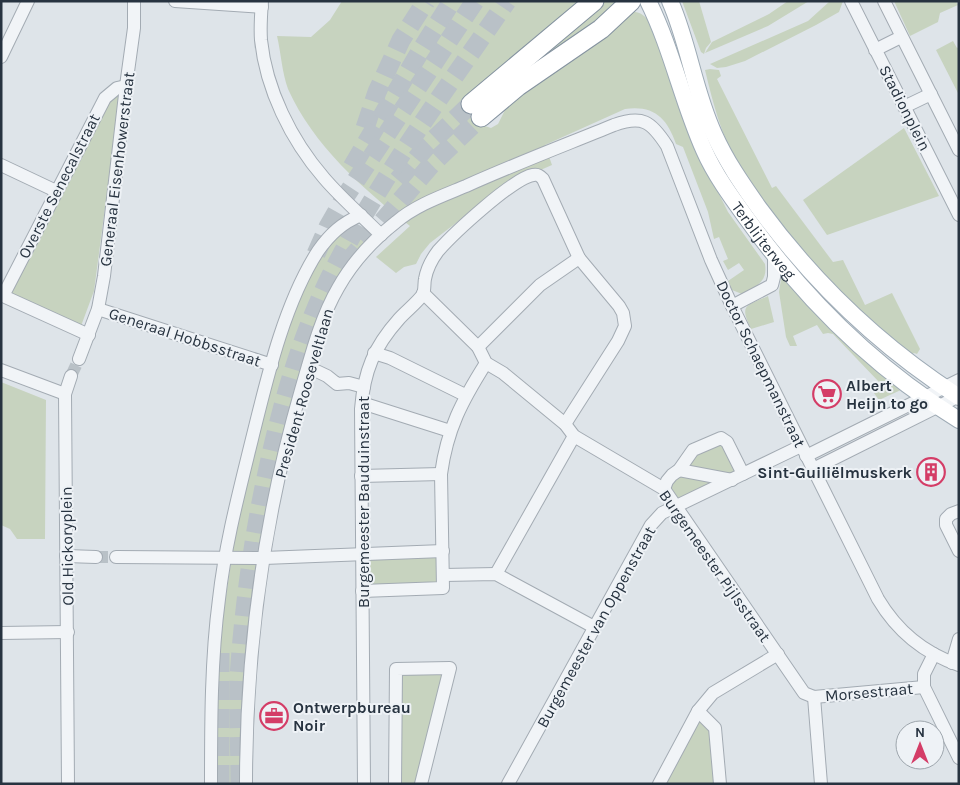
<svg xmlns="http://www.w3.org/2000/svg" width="960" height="785" font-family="Karla,sans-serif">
	<rect width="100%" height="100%" fill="#dee4e9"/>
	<g fill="#c7d3bf">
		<path d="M342 1H582L462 100 485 126 491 128 498 124 505 110 524 91 630 12C639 11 644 15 650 22L671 78 675 98 695 146 728 212 765 264C768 282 756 287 742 294L732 290 728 281 744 270 739 263 728 270 723 261 728 259 719 237 714 239 708 212 683 147 676 144C667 118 654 105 625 109L545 145 552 165 504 186 430 243 421 254 416 264 404 267 396 273 376 257 410 226C363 189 313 145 288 89 282 73 281 53 277 36L311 37 330 20Z"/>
		<polygon points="603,1 618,1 593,24 517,77"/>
		<polygon points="682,1 699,1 711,42 706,48 704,54 701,52"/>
		<polygon points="788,1 809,1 768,26 705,53 712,42 769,14"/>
		<polygon points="830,1 843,1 839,12 816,25 745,61 726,67 717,68 710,64 808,21"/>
		<polygon points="894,1 956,1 958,5 940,13 938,22 910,36"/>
		<polygon points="953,41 957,48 959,47 959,95 936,50"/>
		<path d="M710 69 719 70 721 76 717 79 772 188 776 186 833 262 843 260 865 305 892 293 920 349 917 354 914 353 911 355C847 301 778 235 736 160 721 134 713 103 706 74L705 70Z"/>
		<polygon points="120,94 94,291 81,326 10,293 79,163 107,104"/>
		<polygon points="904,128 939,196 827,235 803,200"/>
		<polygon points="346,227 355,227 363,236 363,244 333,290 275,480 243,784 215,784 216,696 222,622 237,523 249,463 294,308 327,244"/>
		<polygon points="782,273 903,389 879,400 874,393 880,383 833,334 828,333 823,334 817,325 793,336 797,346 790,346 786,337 779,292"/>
		<path d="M768 296 774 322 751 329C739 304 746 306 768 296Z"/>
		<polygon points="1,382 46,400 45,539 17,539 10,529 1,525"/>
		<polygon points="721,441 740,473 678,504 668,489 696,451"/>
		<polygon points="442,553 442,587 364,589 363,557"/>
		<polygon points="400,671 445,671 417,784 400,784"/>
		<polygon points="699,718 710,729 715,784 665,784"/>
	</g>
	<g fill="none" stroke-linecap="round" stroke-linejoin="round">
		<g stroke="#b9c1c7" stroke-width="12" stroke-dasharray="12 6" stroke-linecap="butt">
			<polyline points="71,376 79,359"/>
			<polyline points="96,557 116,557"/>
		</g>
		<g stroke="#b9c1c7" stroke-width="19" stroke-dasharray="19 9" stroke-linecap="butt">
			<polyline points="365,128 377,92 401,40 426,1"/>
			<polyline points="352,167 421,50 452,1"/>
			<polyline points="398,180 427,146 471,104"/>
			<polyline points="316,254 328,227 345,197 475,1"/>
			<polyline points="346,264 431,165 481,117"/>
			<polyline points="220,784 220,645"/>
			<path d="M240 784C240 748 238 713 239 677 244 604 254 530 270 459 284 396 302 335 330 277 379 179 445 91 507 1"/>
		</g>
		<defs>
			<g id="minor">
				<polyline points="175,1 262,7"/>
				<path d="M262 1C261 14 260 27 261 40 266 89 291 140 324 178 341 198 362 216 381 235"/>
				<polyline points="851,1 959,215"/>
				<polyline points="884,1 959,150"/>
				<polyline points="875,50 901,37"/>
				<polyline points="1,57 28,1"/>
				<polyline points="904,107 931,94"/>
				<polyline points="1,165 56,191"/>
				<polyline points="423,293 478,347 486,363 503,373 565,424 574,436 664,489 804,693 814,697 924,687"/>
				<polyline points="1,295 89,335"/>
				<polyline points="3,296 105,98 117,88 126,86"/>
				<polyline points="732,306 772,285 774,277 774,254"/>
				<polyline points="98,309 272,365"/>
				<polyline points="478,347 540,285 579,258"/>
				<polyline points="374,353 390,358 465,395"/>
				<polyline points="79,359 98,309 104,276 126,86 134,28 134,1"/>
				<polyline points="308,367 327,376 337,384 349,383 364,387"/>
				<polyline points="1,370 65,394"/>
				<polyline points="362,403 450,431"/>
				<polyline points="806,456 959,380"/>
				<polyline points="813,469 959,396"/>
				<polyline points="679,470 732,480"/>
				<polyline points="361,476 441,474"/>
				<polyline points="664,489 667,481 672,475 679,470 693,450 721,438 727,442 743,474"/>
				<polyline points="959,511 951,514 946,519 946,525 959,551"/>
				<polyline points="66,556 96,557"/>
				<polyline points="116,557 264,558 443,551"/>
				<polyline points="496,574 574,436"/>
				<polyline points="444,575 496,574 594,627"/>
				<path d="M362 591 443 588 441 474C447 429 462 401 486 363"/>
				<polyline points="1,633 68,632"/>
				<polyline points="934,654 924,674 924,687 959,758"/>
				<polyline points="952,663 959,639"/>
				<polyline points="814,697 821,784"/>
				<polyline points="698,711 715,728 720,784"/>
				<polyline points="68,784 65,394 71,376"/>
				<path d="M211 784C211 723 211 659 219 599 225 545 239 492 252 439 267 378 284 304 318 251 330 234 342 223 361 215"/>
				<path d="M246 784C246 651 264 518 301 390 311 356 320 319 338 288 352 263 373 240 396 222 416 205 442 196 466 186 515 164 565 145 614 125 642 115 651 121 667 146L711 260 732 306 878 599C897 631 923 653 959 665"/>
				<path d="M364 784 361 409C364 371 374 347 399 319 405 312 419 301 423 294 425 290 424 283 425 279 427 268 432 259 438 251 454 233 512 179 533 175 538 174 540 176 543 179L579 258 619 306 623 313 625 326 618 341 565 424"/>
				<polyline points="395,784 396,669 450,668 421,784"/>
				<polyline points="508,784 651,525 662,513 801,446"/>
				<polyline points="659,784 698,711 713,693 778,654"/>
			</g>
			<g id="major">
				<path id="s1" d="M648 1C672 49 682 101 704 150 715 175 732 198 748 220 805 299 876 369 959 420"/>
				<path d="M670 1C689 44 694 91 714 134 726 161 742 184 759 208 814 283 881 347 959 397"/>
			</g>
			<g id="highway">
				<polyline points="471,104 594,1"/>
				<polyline points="481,117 518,86 601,29 631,1"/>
			</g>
		</defs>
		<use href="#minor" stroke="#a3abb3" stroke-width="14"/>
		<use href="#major" stroke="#9daab5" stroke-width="18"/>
		<use href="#highway" stroke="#8593a0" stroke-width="21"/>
		<use href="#minor" stroke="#f1f4f7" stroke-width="12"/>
		<use href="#major" stroke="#fff" stroke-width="16"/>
		<use href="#highway" stroke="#fff" stroke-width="19"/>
	</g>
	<defs>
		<symbol id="supermarket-ring" viewBox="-11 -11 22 22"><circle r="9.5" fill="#eef2f6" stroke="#d43d67" stroke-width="1.5"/><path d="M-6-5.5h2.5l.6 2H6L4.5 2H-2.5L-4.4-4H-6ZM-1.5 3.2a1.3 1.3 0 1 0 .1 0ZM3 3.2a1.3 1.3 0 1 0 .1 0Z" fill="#d43d67"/></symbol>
		<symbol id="building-ring" viewBox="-11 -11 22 22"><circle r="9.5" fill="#eef2f6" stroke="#d43d67" stroke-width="1.5"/><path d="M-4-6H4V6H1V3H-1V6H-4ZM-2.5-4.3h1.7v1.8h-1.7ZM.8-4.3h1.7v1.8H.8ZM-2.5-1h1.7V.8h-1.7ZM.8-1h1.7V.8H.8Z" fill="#d43d67"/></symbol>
		<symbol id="office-ring" viewBox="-11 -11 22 22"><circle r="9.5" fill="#eef2f6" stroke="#d43d67" stroke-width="1.5"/><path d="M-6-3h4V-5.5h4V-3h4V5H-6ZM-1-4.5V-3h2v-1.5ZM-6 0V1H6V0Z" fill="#d43d67"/></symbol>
	</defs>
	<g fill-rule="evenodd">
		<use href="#supermarket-ring" x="811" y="378" width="32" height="32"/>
		<use href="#building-ring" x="915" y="456" width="32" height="32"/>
		<use href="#office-ring" x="258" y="700" width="32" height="32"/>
	</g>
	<g text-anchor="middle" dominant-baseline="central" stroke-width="4" stroke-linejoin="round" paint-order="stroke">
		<g font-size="16" fill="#273340" stroke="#eef2f6">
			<text transform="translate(905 108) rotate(63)">Stadionplein</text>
			<text transform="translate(117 169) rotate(-83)">Generaal Eisenhowerstraat</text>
			<text transform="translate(59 186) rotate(-63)">Overste Senecalstraat</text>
			<text stroke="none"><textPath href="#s1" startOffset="268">Terblijterweg</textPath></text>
			<text transform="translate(185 337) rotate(18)">Generaal Hobbsstraat</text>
			<text transform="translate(761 364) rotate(64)">Doctor Schaepmanstraat</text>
			<text transform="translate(304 393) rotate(-74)">President Rooseveltlaan</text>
			<text transform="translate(363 502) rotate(-90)">Burgemeester Bauduinstraat</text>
			<text transform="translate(67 546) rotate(-91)">Old Hickoryplein</text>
			<text transform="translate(715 566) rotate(55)">Burgemeester Pijlsstraat</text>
			<text transform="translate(596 627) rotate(-61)">Burgemeester van Oppenstraat</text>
			<text transform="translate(869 692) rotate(-5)">Morsestraat</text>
		</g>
		<g font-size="16" font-weight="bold" fill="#273340" stroke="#eef2f6" text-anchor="start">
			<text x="846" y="385">Albert<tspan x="846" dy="18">Heijn to go</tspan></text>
			<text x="912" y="472" text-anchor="end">Sint-Guiliëlmuskerk</text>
			<text x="293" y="707">Ontwerpbureau<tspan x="293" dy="18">Noir</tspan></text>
		</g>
	</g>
	<rect width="960" height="785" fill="none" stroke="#273340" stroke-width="5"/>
	<g transform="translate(920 745)"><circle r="24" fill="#eef2f6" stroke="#9ea6ad"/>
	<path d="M0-4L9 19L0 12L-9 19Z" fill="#d43d67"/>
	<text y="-8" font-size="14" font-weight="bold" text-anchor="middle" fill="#273340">N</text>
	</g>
</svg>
